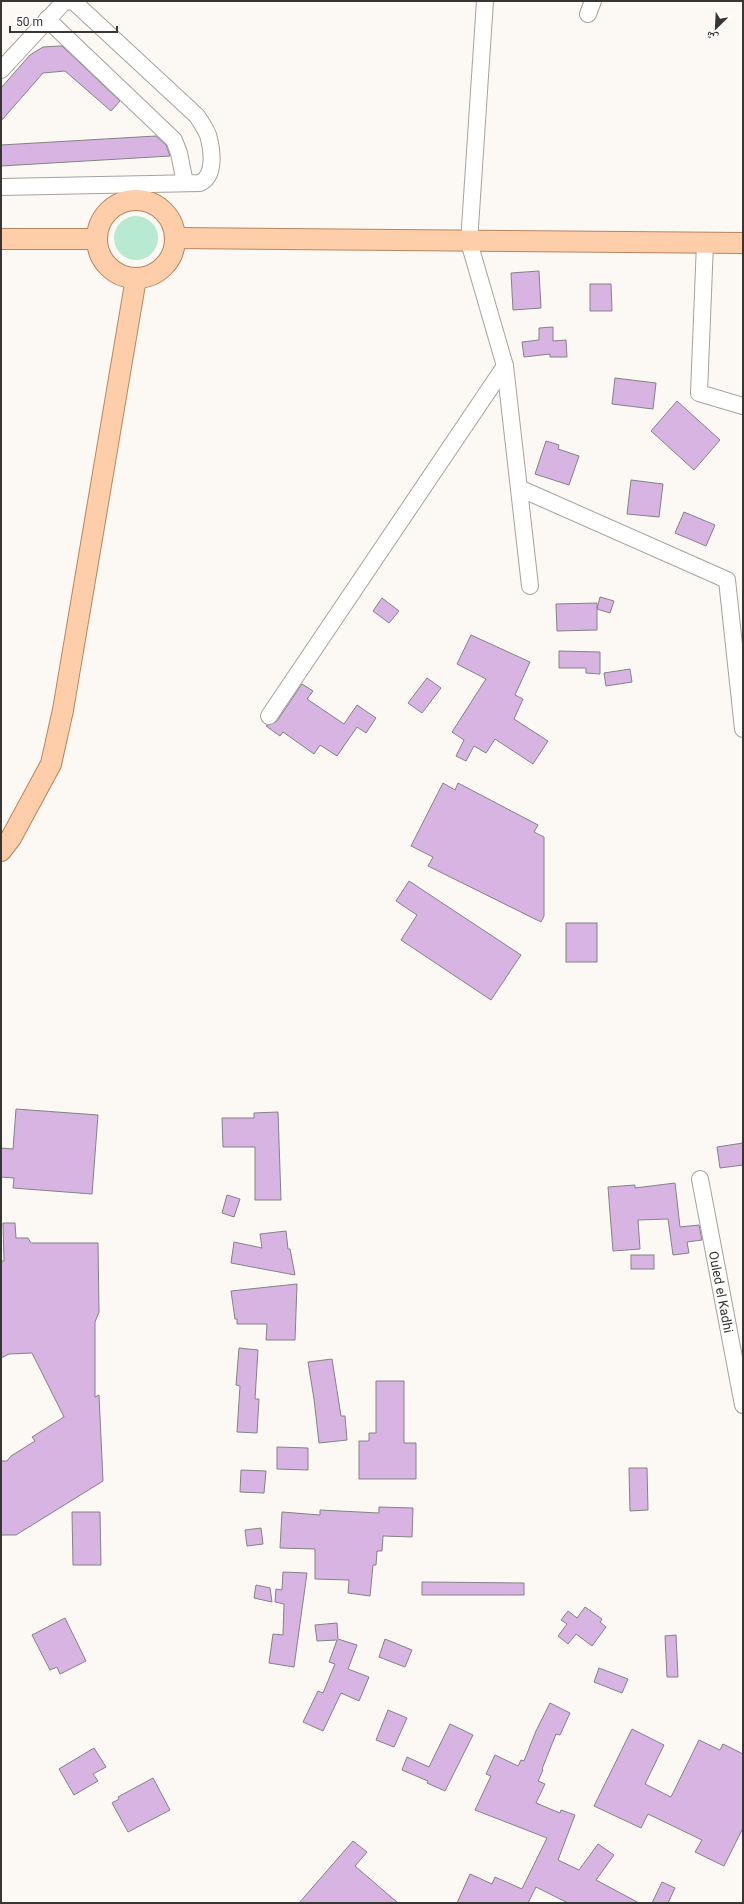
<svg xmlns="http://www.w3.org/2000/svg" width="744" height="1904" font-family="Roboto,'Noto Naskh Arabic',sans-serif">
	<rect width="100%" height="100%" fill="#fcf8f4"/>
	<circle fill="#b8e9d1" cx="136" cy="238" r="22"/>
	<g fill="#d8b4e3" stroke="#858286">
		<polygon points="59,46 62,46 120,101 111,111 65,71 43,73 1,121 1,88 30,55 43,47"/>
		<polygon points="156,136 166,145 170,156 1,166 1,145"/>
		<polygon points="539,271 541,308 513,310 511,273"/>
		<polygon points="590,284 611,284 612,311 590,311"/>
		<polygon points="553,327 553,341 566,340 567,357 550,357 550,354 524,357 522,342 539,340 539,328"/>
		<polygon points="615,378 656,383 653,409 612,404"/>
		<polygon points="677,401 720,440 694,470 651,431"/>
		<polygon points="546,441 559,445 558,449 579,456 569,485 535,474"/>
		<polygon points="631,480 663,484 659,517 627,514"/>
		<polygon points="684,512 715,525 706,546 675,533"/>
		<polygon points="600,597 614,601 610,613 597,609"/>
		<polygon points="382,598 399,611 389,623 373,611"/>
		<polygon points="597,603 597,630 557,631 556,604"/>
		<polygon points="471,635 530,662 515,695 523,699 514,719 548,741 533,764 495,739 486,753 474,746 466,761 456,756 464,740 452,732 486,679 457,664"/>
		<polygon points="559,651 600,652 600,674 586,673 586,668 559,668"/>
		<polygon points="630,669 632,682 606,686 604,673"/>
		<polygon points="427,678 441,688 422,713 408,703"/>
		<polygon points="302,684 313,691 307,699 344,724 357,705 376,718 366,733 357,727 337,756 320,745 314,754 283,732 280,736 266,726 277,721"/>
		<polygon points="443,783 455,790 458,783 538,825 534,832 544,837 544,916 541,922 428,866 433,857 411,846"/>
		<polygon points="409,881 521,955 491,1000 401,940 417,915 396,901"/>
		<rect x="566" y="923" width="31" height="39"/>
		<polygon points="16,1109 98,1115 92,1194 13,1188 14,1178 1,1177 1,1148 13,1149"/>
		<polygon points="278,1112 281,1200 255,1200 255,1147 223,1147 222,1118 254,1118 254,1113"/>
		<polygon points="743,1143 743,1165 720,1168 717,1147"/>
		<polygon points="675,1183 680,1227 699,1225 702,1240 687,1242 689,1253 673,1255 668,1219 638,1220 640,1249 613,1251 608,1187 635,1185 635,1188"/>
		<polygon points="227,1195 240,1199 234,1217 222,1213"/>
		<polygon points="3,1223 15,1223 16,1238 28,1238 31,1243 98,1243 99,1312 95,1322 95,1397 99,1395 103,1481 16,1535 1,1535 1,1461 7,1461 11,1456 35,1441 32,1437 64,1417 32,1353 9,1354 1,1358 1,1261 4,1261"/>
		<polygon points="286,1231 288,1249 290,1249 295,1275 231,1263 234,1242 262,1248 260,1234"/>
		<rect x="631" y="1255" width="23" height="14"/>
		<polygon points="297,1284 295,1340 266,1340 267,1324 237,1324 237,1319 235,1319 231,1291"/>
		<polygon points="239,1348 258,1350 255,1399 259,1399 257,1433 237,1432 240,1386 236,1385"/>
		<polygon points="332,1359 341,1416 345,1416 347,1440 319,1443 314,1399 308,1362"/>
		<polygon points="376,1381 404,1381 404,1443 416,1443 416,1479 359,1479 359,1441 369,1441 369,1433 376,1433"/>
		<polygon points="277,1447 308,1448 308,1470 277,1469"/>
		<polygon points="629,1468 647,1468 648,1510 630,1511"/>
		<polygon points="241,1470 266,1471 264,1493 240,1492"/>
		<polygon points="379,1507 413,1508 412,1537 383,1536 382,1551 377,1551 376,1565 373,1565 370,1596 348,1593 349,1580 315,1579 315,1549 280,1548 282,1512 320,1515 320,1510 379,1513"/>
		<polygon points="72,1512 100,1512 101,1565 73,1565"/>
		<polygon points="261,1528 263,1544 247,1546 245,1530"/>
		<polygon points="283,1572 307,1573 294,1667 269,1663 273,1634 283,1635 284,1604 275,1602 276,1589 282,1590"/>
		<polygon points="422,1582 524,1583 524,1595 422,1595"/>
		<polygon points="256,1585 270,1588 272,1602 254,1598"/>
		<polygon points="585,1607 602,1619 600,1622 606,1627 592,1646 576,1634 568,1644 558,1636 567,1624 561,1620 568,1611 577,1618"/>
		<polygon points="65,1618 86,1661 60,1674 57,1667 50,1670 32,1635"/>
		<polygon points="337,1623 338,1639 357,1645 348,1669 369,1677 359,1701 341,1693 323,1731 303,1722 318,1691 323,1693 335,1664 329,1662 337,1640 317,1641 315,1625"/>
		<polygon points="676,1635 678,1677 667,1677 665,1636"/>
		<polygon points="385,1639 412,1650 405,1667 379,1657"/>
		<polygon points="599,1668 628,1679 622,1693 594,1682"/>
		<polygon points="550,1703 570,1713 560,1735 556,1734 542,1769 543,1770 538,1781 545,1784 536,1803 560,1813 561,1810 575,1815 558,1860 579,1870 598,1844 614,1855 596,1880 639,1903 568,1903 536,1887 528,1903 457,1903 470,1874 492,1884 495,1877 522,1889 547,1838 475,1810 491,1776 486,1774 495,1755 518,1766 521,1760 524,1761 536,1731"/>
		<polygon points="388,1710 407,1718 394,1747 376,1740"/>
		<polygon points="450,1724 473,1735 445,1791 427,1783 428,1781 402,1770 407,1757 429,1767"/>
		<polygon points="632,1729 664,1745 645,1784 671,1797 699,1740 720,1750 723,1744 743,1754 743,1828 724,1866 695,1852 702,1840 648,1814 641,1828 594,1806"/>
		<polygon points="94,1748 106,1767 93,1774 98,1781 74,1795 59,1769"/>
		<polygon points="153,1778 170,1810 128,1832 112,1803 119,1799 118,1797"/>
		<polygon points="353,1841 367,1852 355,1866 398,1903 299,1903"/>
		<polygon points="662,1882 675,1888 668,1903 652,1903"/>
	</g>
	<g fill="none" stroke-linecap="round" stroke-linejoin="round">
		<defs>
			<g id="minor">
				<polyline points="485,1 469,242 505,366 530,586"/>
				<polyline points="588,14 593,1"/>
				<polyline points="47,19 174,140 179,153 185,183"/>
				<polyline points="1,70 62,4 67,1"/>
				<path d="M1 187 200 183C216 176 212 149 208 135 205 128 201 122 197 116L74 2 68 1"/>
				<polyline points="705,243 699,393 743,406"/>
				<polyline points="519,488 727,580 743,729"/>
				<polyline points="269,716 505,366"/>
				<path id="s1" d="M700 1179 743 1405"/>
			</g>
			<g id="major">
				<circle cx="136" cy="239" r="39"/>
				<polyline points="175,238 743,243"/>
				<polyline points="1,239 97,239"/>
				<polyline points="1,851 11,838 51,764 63,710 136,278"/>
			</g>
		</defs>
		<use href="#minor" stroke="#a6a29f" stroke-width="18"/>
		<use href="#major" stroke="#b8845c" stroke-width="22"/>
		<use href="#minor" stroke="#fff" stroke-width="16"/>
		<use href="#major" stroke="#feceaa" stroke-width="20"/>
	</g>
	<g text-anchor="middle" dominant-baseline="central" stroke-width="3.5" stroke-linejoin="round" paint-order="stroke">
		<g font-size="13" fill="#373634" stroke="#fff">
			<text stroke="none"><textPath href="#s1" startOffset="115">Ouled el Kadhi</textPath></text>
		</g>
	</g>
	<rect width="744" height="1904" fill="none" stroke="#373634" stroke-width="4"/>
	<g transform="translate(716 28) rotate(204)" stroke="#ffffff" stroke-width="3" paint-order="stroke">
	<path d="M0-3L7 15L0 10L-7 15Z" fill="#373634"/>
	<text y="-6" font-size="11" font-weight="bold" text-anchor="middle" fill="#373634">ش</text>
	</g>
	<path d="M10 26v6h107v-6" fill="none" stroke="#373634" stroke-width="2"/>
	<text x="16" y="26" font-size="12" fill="#373634" stroke="#ffffff" stroke-width="3" paint-order="stroke">50 m</text>
</svg>
